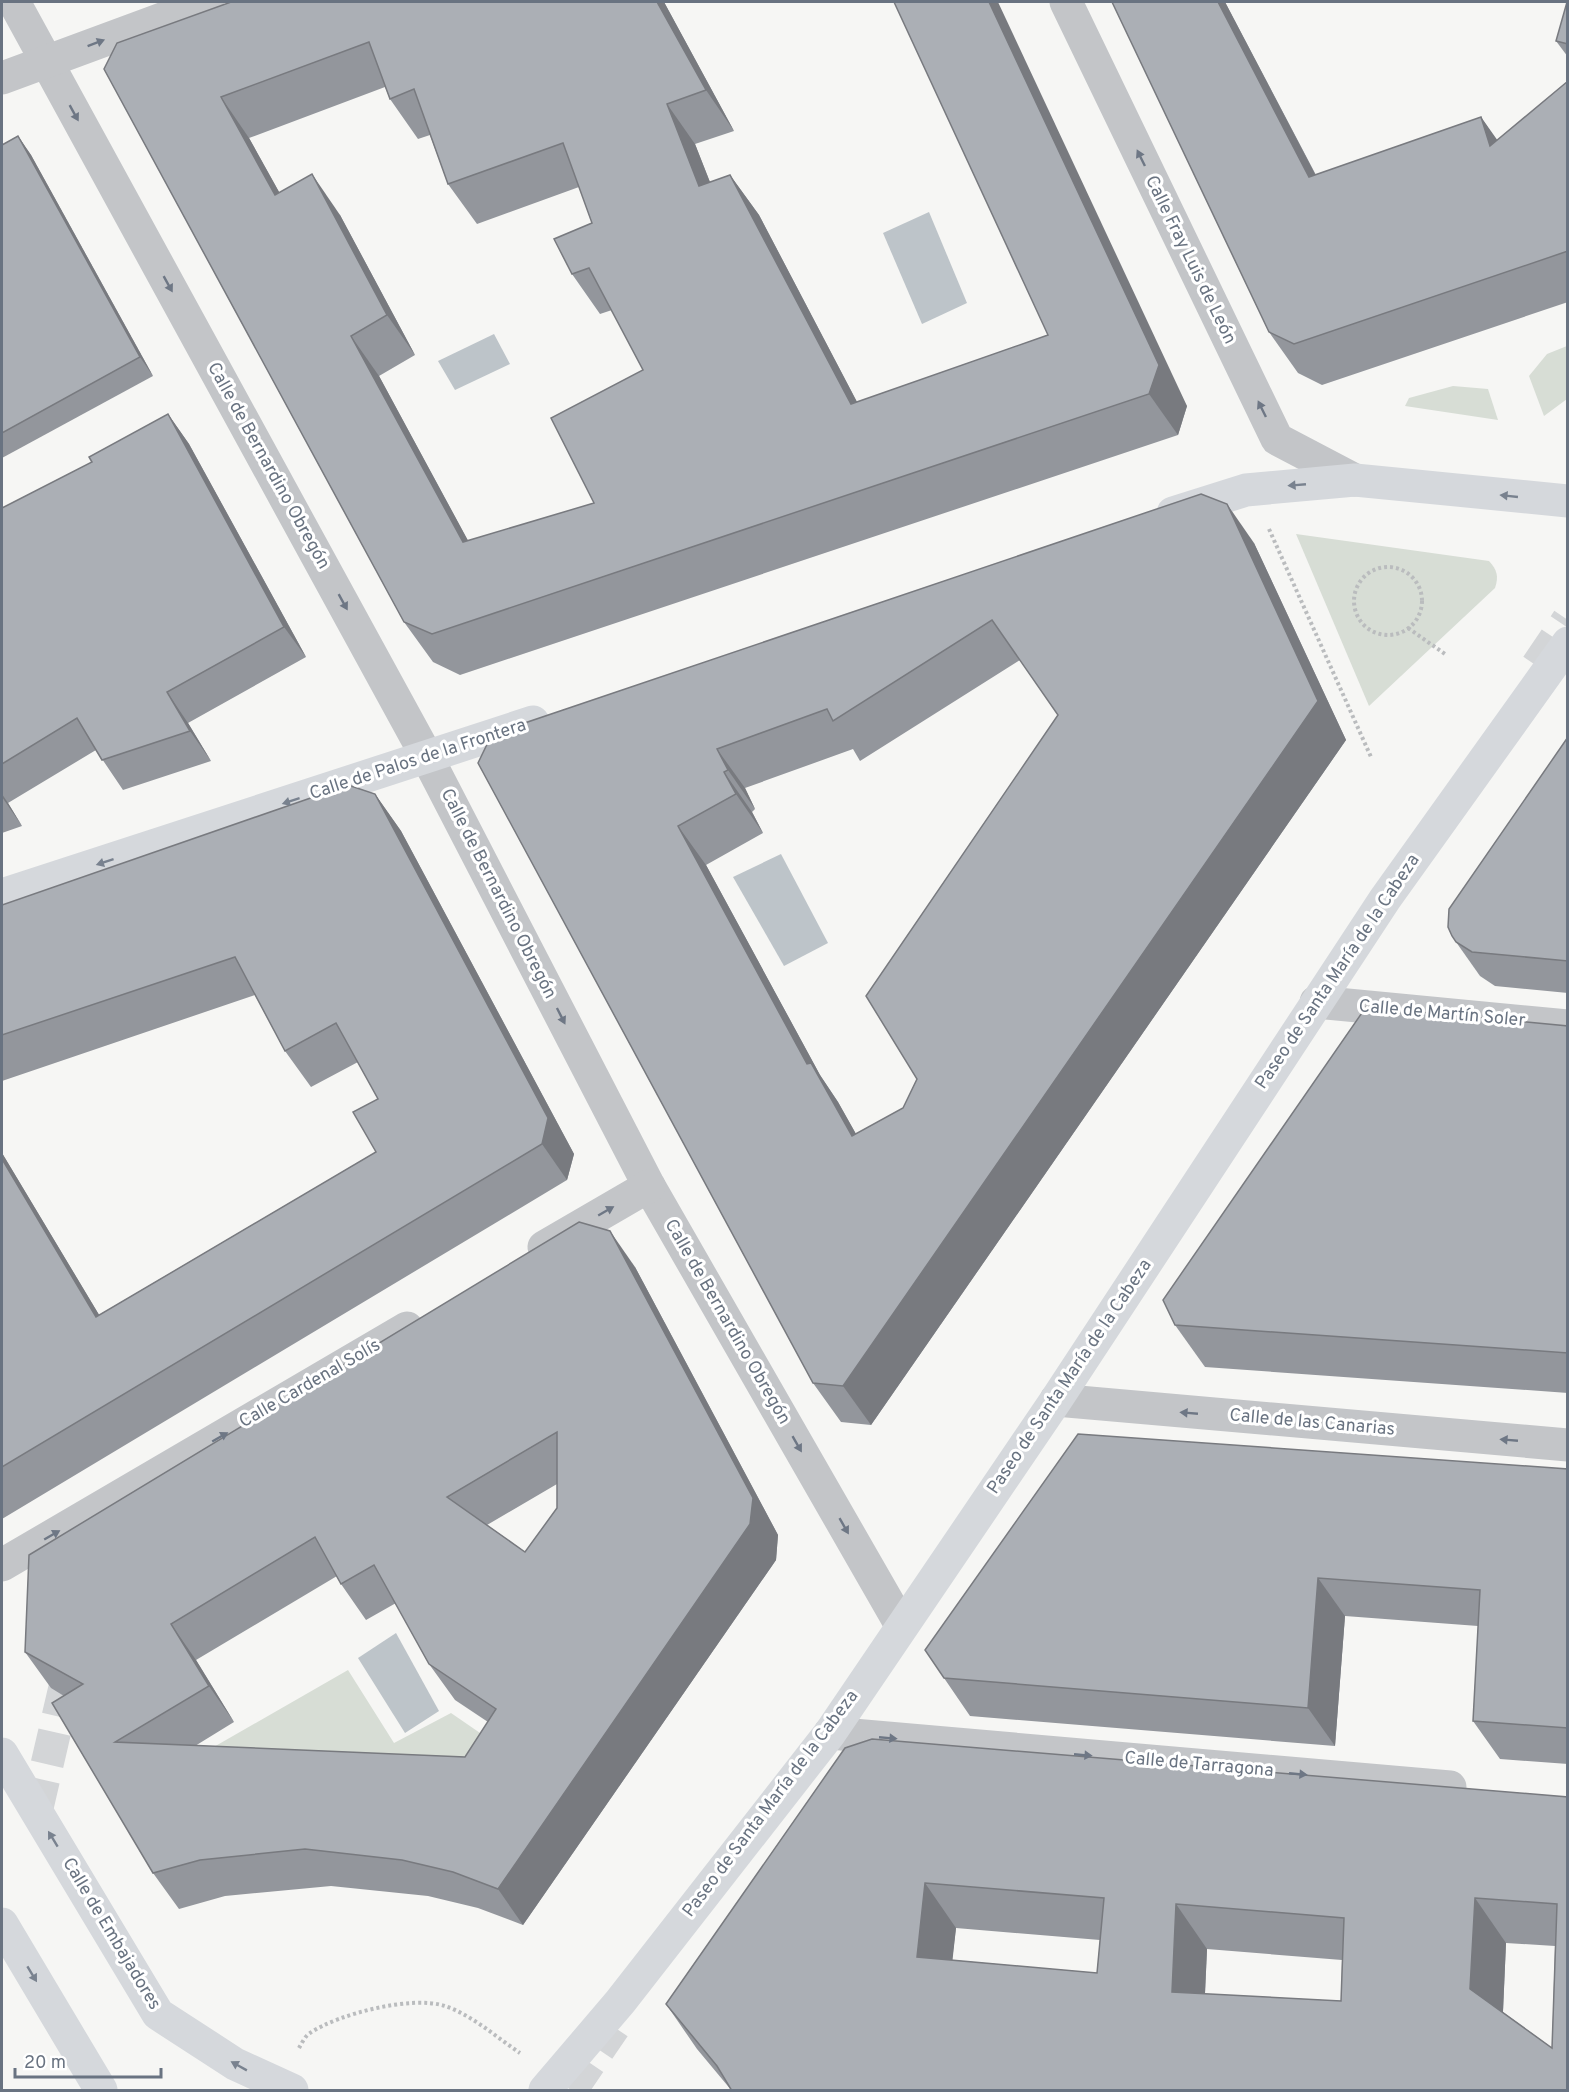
<svg xmlns="http://www.w3.org/2000/svg" width="1569" height="2092" font-family="Overpass,sans-serif">
	<rect width="100%" height="100%" fill="#f6f6f4"/>
	<g fill="#d7ddd5">
		<polygon points="1567,346 1567,399 1544,416 1529,376 1547,354"/>
		<polygon points="1453,386 1488,389 1498,420 1405,406 1409,398"/>
		<path d="M1296 534 1489 561C1497 570 1499 576 1495 588L1369 706Z"/>
		<polygon points="348,1670 394,1743 451,1713 499,1746 474,1780 212,1748"/>
	</g>
	<g fill="#bdc4c9">
		<polygon points="929,212 967,303 922,324 883,233"/>
		<polygon points="494,334 510,364 455,390 438,361"/>
		<polygon points="781,854 828,943 784,966 733,877"/>
		<polygon points="396,1633 439,1711 405,1733 358,1658"/>
	</g>
	<g fill="none" stroke-linecap="round" stroke-linejoin="round">
		<polyline stroke="#d3d5d7" stroke-width="33" stroke-dasharray="33 16" stroke-linecap="butt" points="36,1812 69,1670"/>
		<g stroke="#d3d5d7" stroke-width="33" stroke-dasharray="33 16" stroke-linecap="butt">
			<polyline points="1537,666 1568,620"/>
			<polyline points="571,2090 614,2027"/>
		</g>
		<g stroke="#babcbe" stroke-width="4" stroke-dasharray="3 3" stroke-linecap="butt">
			<polyline points="1269,529 1371,757"/>
			<circle cx="1388" cy="601" r="34"/>
			<polyline points="1408,628 1445,654"/>
			<path d="M299 2048C302 2043 305 2036 310 2033 338 2014 412 1995 445 2006 472 2015 496 2037 520 2053"/>
		</g>
		<g stroke="#c3c5c8" stroke-width="33">
			<polyline points="14,2 427,757 649,1186 901,1625"/>
			<polyline points="1066,2 1277,439 1355,480"/>
			<polyline points="2,78 208,2"/>
			<polyline points="1316,1002 1568,1026"/>
			<polyline points="544,1247 649,1186"/>
			<polyline points="1056,1400 1568,1445"/>
			<polyline points="2,1565 407,1328"/>
			<polyline points="830,1733 1450,1787"/>
		</g>
		<g stroke="#d5d8dc" stroke-width="33">
			<polyline points="1173,513 1246,490 1355,480 1568,501"/>
			<polyline points="2,895 533,722"/>
			<polyline points="2,1754 158,2014 235,2064 292,2090"/>
			<polyline points="2,1924 101,2090"/>
			<polyline points="545,2090 620,2002 830,1733 1056,1400 1385,899 1568,643"/>
		</g>
	</g>
	<g fill="#93969c" fill-rule="evenodd">
		<path d="M231 2H664L734 131 695 144 710 182 730 175 759 215 857 402 1048 335 1187 406 1178 435 460 675 433 662 404 622 104 69ZM385 87 390 99 418 139 430 135 448 184 477 224 579 187 592 223 572 274 600 314 612 310 643 370 594 503 468 541 379 376 415 355 340 215 279 192 249 138Z"/>
		<polygon points="1112,2 1225,2 1316,175 1481,117 1497,141 1568,81 1568,302 1322,385 1298,373 1269,332"/>
		<polygon points="1568,2 1568,57 1556,41"/>
		<polygon points="18,136 31,155 153,376 2,458 2,145"/>
		<polygon points="168,414 189,444 306,657 188,723 211,761 123,790 96,750 8,803 22,826 2,833 2,508 92,462"/>
		<path d="M1254 543 1346 740 871 1425 841 1422 813 1383 478 763ZM1020 660 1058 715 917 1079 903 1108 856 1134 838 1102 820 1075 706 865 763 833 752 812 755 809 745 788 853 749 860 761Z"/>
		<polygon points="1568,737 1568,993 1495,986 1480,976 1456,942"/>
		<polygon points="375,794 401,831 574,1154 567,1180 2,1519 2,1153 99,1315 376,1152 378,1099 358,1062 311,1087 285,1051 255,995 2,1081 2,905"/>
		<polygon points="1568,1026 1568,1393 1205,1367 1175,1325"/>
		<path d="M635 1267 778 1535 776 1560 523 1925 478 1908 428 1896 331 1886 225 1896 179 1909 153 1873 64 1696 51 1688 25 1652ZM557 1484V1508L525 1552 487 1525ZM337 1576 341 1584 366 1620 396 1603 429 1664 455 1700 488 1722 465 1757 195 1746 234 1722 196 1660Z"/>
		<polygon points="1568,1469 1568,1764 1500,1759 1473,1721 1478,1626 1345,1616 1335,1746 970,1716 944,1678"/>
		<path d="M845 1748 1568 1797V2091H732L697 2049 666 2004ZM956 1928 1100 1940 1097 1973 952 1960ZM1506 1943 1555 1946 1552 2048 1503 2012ZM1207 1949 1342 1960 1341 2001 1205 1994Z"/>
	</g>
	<g fill="#787a7f">
		<polygon points="657,2 664,2 734,131 706,90"/>
		<polygon points="989,2 998,2 1187,406 1178,435 1149,394"/>
		<polygon points="1218,2 1225,2 1338,218 1309,177"/>
		<polygon points="221,97 249,138 303,235 275,195"/>
		<polygon points="667,104 695,144 727,226 699,186"/>
		<polygon points="1481,117 1510,158 1490,146"/>
		<polygon points="18,136 31,155 153,376 140,357"/>
		<polygon points="312,174 340,215 415,355 387,315"/>
		<polygon points="730,175 759,215 879,444 851,404"/>
		<polygon points="351,336 379,376 491,583 463,542"/>
		<polygon points="168,414 189,444 306,657 284,627"/>
		<polygon points="1227,504 1254,543 1346,740 871,1425 843,1386"/>
		<polygon points="167,692 188,723 211,761 190,731"/>
		<polygon points="717,749 745,788 755,809 728,770"/>
		<polygon points="724,772 752,812 763,833 736,794"/>
		<polygon points="2,794 8,803 22,826 2,797"/>
		<polygon points="375,794 401,831 574,1154 567,1180 542,1144"/>
		<polygon points="678,826 706,865 820,1075 838,1102 879,1175 852,1136 807,1064"/>
		<polygon points="2,1153 122,1353 96,1317 2,1159"/>
		<polygon points="610,1231 635,1267 778,1535 776,1560 523,1925 498,1889"/>
		<polygon points="1318,1578 1345,1616 1335,1746 1308,1708"/>
		<polygon points="171,1624 196,1660 234,1722 209,1686"/>
		<polygon points="925,1883 956,1928 948,2001 917,1957"/>
		<polygon points="1475,1898 1506,1943 1502,2033 1470,1989"/>
		<polygon points="1176,1904 1207,1949 1203,2036 1172,1992"/>
	</g>
	<g fill="#abafb5" stroke="#787a7f" stroke-width="1.5" fill-rule="evenodd">
		<path d="M231 2H657L706 90 667 104 699 186 730 175 851 404 1048 335 894 2H989L1159 365 1149 394 432 634 404 622 104 69 117 43ZM369 42 390 99 414 89 448 184 563 143 592 223 554 239 572 274 589 268 643 370 551 418 594 503 463 542 351 336 387 315 312 174 275 195 221 97Z"/>
		<polygon points="1112,2 1218,2 1309,177 1481,117 1490,146 1568,81 1568,251 1294,344 1269,332"/>
		<polygon points="1567,2 1568,2 1568,44 1556,41"/>
		<polygon points="18,136 140,357 2,433 2,145"/>
		<polygon points="168,414 284,627 167,692 190,731 102,760 77,718 2,764 2,508 92,462 89,457"/>
		<path d="M1201 494 1227 504 1318 701 843 1386 813 1383 478 763 492 734ZM992 620 1058 715 866 996 917 1079 903 1108 852 1136 811 1063 807 1064 678 826 736 794 724 772 728 770 717 749 827 709 833 721Z"/>
		<polygon points="1568,737 1568,961 1472,952 1456,942 1452,936 1448,927 1449,909"/>
		<polygon points="348,785 375,794 548,1118 542,1144 2,1467 2,1159 96,1317 376,1152 353,1112 378,1099 336,1023 285,1051 235,957 2,1035 2,905"/>
		<polygon points="1366,1007 1568,1026 1568,1353 1175,1325 1163,1300"/>
		<path d="M579 1222 610 1231 753 1498 750 1524 498 1889 453 1872 402 1860 305 1849 200 1860 153 1873 52 1703 83 1684 25 1652 29 1555ZM557 1432V1508L525 1552 447 1497ZM315 1537 341 1584 374 1565 429 1664 496 1709 465 1757 115 1742 209 1686 171 1624Z"/>
		<polygon points="1078,1434 1568,1469 1568,1728 1473,1721 1480,1590 1318,1578 1308,1708 944,1678 925,1650"/>
		<path d="M872 1739 1568 1797V2091H732L717 2066 666 2004 845 1748ZM925 1883 1104 1898 1097 1973 917 1957ZM1475 1898 1557 1904 1552 2048 1470 1989ZM1176 1904 1344 1918 1341 2001 1172 1992Z"/>
	</g>
	<defs><path id="oneway-solid" d="M-6-.8H1V-3.2L6.5 0L1 3.2V.8H-6Z" transform="scale(1.5)"/></defs>
	<g fill="#6e7785">
		<use href="#oneway-solid" transform="translate(96 43) rotate(-21)"/>
		<use href="#oneway-solid" transform="translate(74 113) rotate(61)"/>
		<use href="#oneway-solid" transform="translate(1141 158) rotate(-116)"/>
		<use href="#oneway-solid" transform="translate(168 284) rotate(61)"/>
		<use href="#oneway-solid" transform="translate(1262 409) rotate(-116)"/>
		<use href="#oneway-solid" transform="translate(343 602) rotate(61)"/>
		<use href="#oneway-solid" transform="translate(561 1016) rotate(63)"/>
		<use href="#oneway-solid" transform="translate(606 1211) rotate(-30)"/>
		<use href="#oneway-solid" transform="translate(1189 1413) rotate(-175)"/>
		<use href="#oneway-solid" transform="translate(220 1437) rotate(-30)"/>
		<use href="#oneway-solid" transform="translate(1509 1440) rotate(-175)"/>
		<use href="#oneway-solid" transform="translate(797 1444) rotate(60)"/>
		<use href="#oneway-solid" transform="translate(844 1526) rotate(60)"/>
		<use href="#oneway-solid" transform="translate(52 1535) rotate(-30)"/>
		<use href="#oneway-solid" transform="translate(888 1738) rotate(5)"/>
		<use href="#oneway-solid" transform="translate(1083 1755) rotate(5)"/>
		<use href="#oneway-solid" transform="translate(1298 1774) rotate(5)"/>
	</g>
	<g fill="#79828f">
		<use href="#oneway-solid" transform="translate(1297 485) rotate(175)"/>
		<use href="#oneway-solid" transform="translate(1509 496) rotate(-174)"/>
		<use href="#oneway-solid" transform="translate(291 801) rotate(162)"/>
		<use href="#oneway-solid" transform="translate(105 862) rotate(162)"/>
		<use href="#oneway-solid" transform="translate(53 1839) rotate(-121)"/>
		<use href="#oneway-solid" transform="translate(32 1974) rotate(59)"/>
		<use href="#oneway-solid" transform="translate(239 2066) rotate(-151)"/>
	</g>
	<g text-anchor="middle" dominant-baseline="central" stroke-width="6" stroke-linejoin="round" paint-order="stroke">
		<g font-size="18" fill="#697381" stroke="#fff">
			<text transform="translate(1190 260) rotate(64)">Calle Fray Luis de León</text>
			<text transform="translate(268 466) rotate(61)">Calle de Bernardino Obregón</text>
			<text transform="translate(418 760) rotate(-18)">Calle de Palos de la Frontera</text>
			<text transform="translate(498 894) rotate(63)">Calle de Bernardino Obregón</text>
			<text transform="translate(1338 972) rotate(-56)">Paseo de Santa María de la Cabeza</text>
			<text transform="translate(1442 1014) rotate(5)">Calle de Martín Soler</text>
			<text transform="translate(727 1322) rotate(60)">Calle de Bernardino Obregón</text>
			<text transform="translate(1070 1377) rotate(-56)">Paseo de Santa María de la Cabeza</text>
			<text transform="translate(310 1384) rotate(-30)">Calle Cardenal Solís</text>
			<text transform="translate(1312 1423) rotate(5)">Calle de las Canarias</text>
			<text transform="translate(1199 1765) rotate(5)">Calle de Tarragona</text>
			<text transform="translate(771 1804) rotate(-53)">Paseo de Santa María de la Cabeza</text>
			<text transform="translate(111 1934) rotate(59)">Calle de Embajadores</text>
		</g>
	</g>
	<rect width="1569" height="2092" fill="none" stroke="#697381" stroke-width="6"/>
	<path d="M15 2068v9h146v-9" fill="none" stroke="#697381" stroke-width="3"/>
	<text x="24" y="2068" font-size="18" fill="#697381" stroke="#ffffff" stroke-width="4.5" paint-order="stroke">20 m</text>
</svg>
